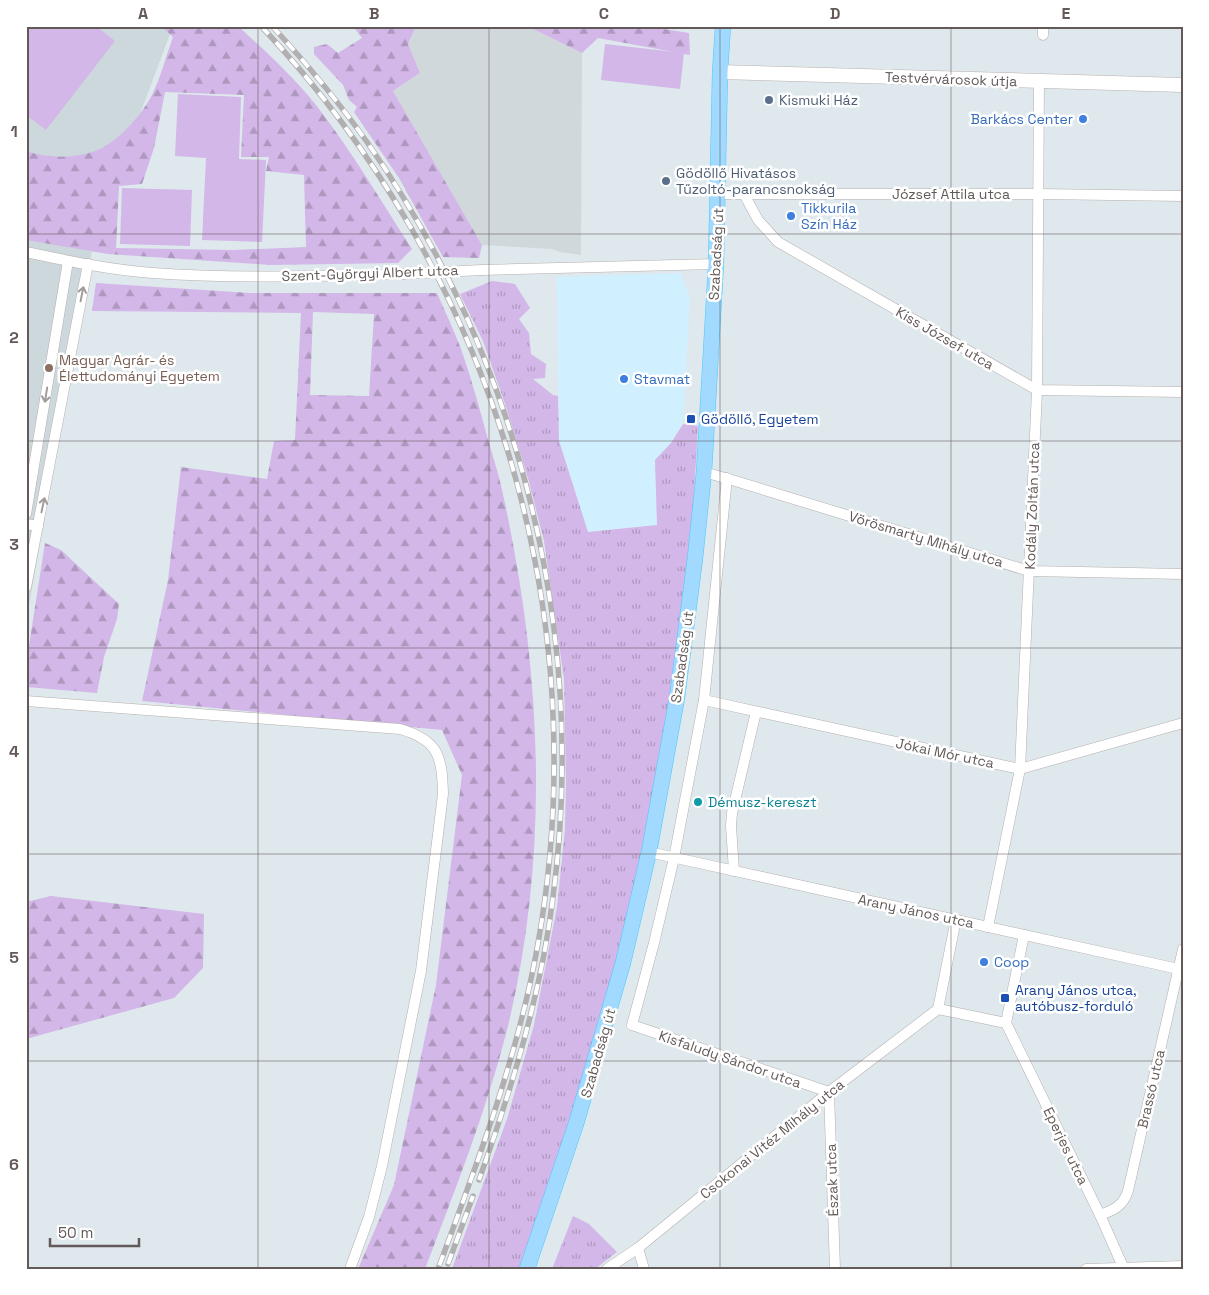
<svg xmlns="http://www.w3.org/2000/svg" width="1209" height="1295" font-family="'Space Grotesk',sans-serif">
	<defs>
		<pattern id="grass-tufts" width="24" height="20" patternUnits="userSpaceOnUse" patternTransform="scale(1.25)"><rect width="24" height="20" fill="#d3b7e8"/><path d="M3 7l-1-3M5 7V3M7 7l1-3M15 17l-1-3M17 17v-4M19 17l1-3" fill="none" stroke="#af98bf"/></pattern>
		<pattern id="forest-firs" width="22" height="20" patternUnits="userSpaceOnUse" patternTransform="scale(1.25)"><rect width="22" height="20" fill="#d3b7e8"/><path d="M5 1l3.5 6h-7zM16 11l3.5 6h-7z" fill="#af98bf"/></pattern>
	</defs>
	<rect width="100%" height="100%" fill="#dee8ed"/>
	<polygon fill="#d1f0ff" points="681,273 690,299 683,424 671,443 655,460 657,525 588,532 559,441 557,277"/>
	<polygon fill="#d1d8db" points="416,26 527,26 582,53 581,255 560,252 552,249 482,245 393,91 420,73 408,44"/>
	<polygon fill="#cdd8dc" points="26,26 173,26 95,234 26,622"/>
	<g fill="url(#grass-tufts)">
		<polygon points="492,281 515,284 530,308 519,319 529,333 531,354 546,364 545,378 533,379 553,395 558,396 559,441 588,532 657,525 655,460 671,443 683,424 698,426 690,565 671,698 636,891 584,1088 521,1269 452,1269 507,1119 534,1025 557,907 565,829 566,782 564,679 544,541 528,478 505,404 483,341 460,294"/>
		<polygon points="573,1216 589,1224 617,1252 595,1269 552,1269"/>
	</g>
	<g fill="url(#forest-firs)" fill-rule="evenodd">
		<path d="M161 26H238C265 51 293 76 316 105 351 150 381 201 412 249L398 263 271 265 108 254 26 240V151C47 158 74 159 95 151 117 143 141 116 152 95 161 77 166 56 173 37ZM165 92 244 95 241 157H269L266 171 304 175 306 247 234 250 116 248 119 186 142 184 154 148Z"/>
		<polygon points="353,26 416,26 408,44 420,73 393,91 482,245 479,258 443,257 399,178 354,112 357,107 349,100 343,85 314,54 314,47 327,44 338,53 362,38"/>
		<polygon points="527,26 645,26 689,33 690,55 598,38 582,53"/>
		<path d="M96 283 250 293H437C445 312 454 330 461 349 471 377 479 407 487 436 493 457 500 478 504 499 542 673 550 856 507 1030 486 1112 455 1190 425 1269H358L394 1185 436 985 462 775 442 730 142 701 168 580 181 467 267 479 274 441 295 440 301 313 92 311ZM313 312 374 314 369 396 310 395Z"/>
		<polygon points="45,543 61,550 119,604 117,619 104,657 97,693 26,687 26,665"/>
		<polygon points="51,896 204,914 203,968 174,998 26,1039 26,902"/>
	</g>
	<g fill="#d3b7e8">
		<polygon points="26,26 96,26 115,41 46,130 26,115"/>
		<polygon points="605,44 684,53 680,89 601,80"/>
		<polygon points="178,94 241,97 239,159 266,160 262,242 202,240 206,158 175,156"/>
		<polygon points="122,188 192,190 190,246 120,244"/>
	</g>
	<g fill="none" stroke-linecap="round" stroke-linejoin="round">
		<defs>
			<g id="street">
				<polyline points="1043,35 1043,26"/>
				<polyline points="718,194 1038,194 1183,196"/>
				<polyline points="744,194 758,220 778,242 1037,390 1183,392"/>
				<path d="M26 252C68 261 111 270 153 273 236 279 320 276 403 274"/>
				<polyline points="482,270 716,264"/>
				<polyline points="704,472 732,480 1029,571 1183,574"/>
				<polyline points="727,478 704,700 674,858 654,943 632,1025 829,1092"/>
				<polyline points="26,514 68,261"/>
				<polyline points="26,524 38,526"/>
				<polyline points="26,587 88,264"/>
				<polyline points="704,700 1020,769 1183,723"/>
				<path d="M26 701 400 729C439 740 442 757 443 794L421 971 382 1166 369 1217 350 1269"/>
				<polyline points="649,852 1183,970"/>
				<polyline points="734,871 731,826 732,813 756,712"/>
				<polyline points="988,927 1020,769 1037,390 1039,82"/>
				<polyline points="938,1009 1006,1023 1024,935"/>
				<polyline points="1006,1023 1100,1215 1124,1269"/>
				<polyline points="829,1092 835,1269"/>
				<path d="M1100 1215C1114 1210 1123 1206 1128 1191L1183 949"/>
				<polyline points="638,1248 644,1269"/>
				<polyline points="607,1269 638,1248 829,1092 938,1009 956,919"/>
				<polyline points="1086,1269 1183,1266"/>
			</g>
			<polyline id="secondary" points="720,72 1183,85"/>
			<polyline id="primary" points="527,1269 576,1124 623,963 649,852 677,698 695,559 704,472 716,264 720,72 723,26"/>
		</defs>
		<use href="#street" stroke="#b6afad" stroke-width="11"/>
		<use href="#secondary" stroke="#b9b0af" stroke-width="15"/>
		<use href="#primary" stroke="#45caff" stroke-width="16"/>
		<use href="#street" stroke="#fff" stroke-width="10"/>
		<use href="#secondary" stroke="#fff" stroke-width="14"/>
		<use href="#primary" stroke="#a1d9ff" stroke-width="15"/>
		<defs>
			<g id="rail">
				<path d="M261 26C493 272 598 616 537 949 517 1059 477 1164 438 1269"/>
				<path d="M272 26C306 63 338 101 367 142 520 361 588 632 553 897 541 995 512 1087 479 1180"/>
				<polyline points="448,1264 473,1196"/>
			</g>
		</defs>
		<use href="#rail" stroke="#b1afaf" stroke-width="5.5"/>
		<use href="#rail" stroke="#fff" stroke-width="4" stroke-dasharray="11" stroke-linecap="butt"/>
		<defs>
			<polyline id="street-bridge" points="403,274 482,270"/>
		</defs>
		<use href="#street-bridge" stroke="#b6afad" stroke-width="11" stroke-linecap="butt"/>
		<use href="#street-bridge" stroke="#fff" stroke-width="10"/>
	</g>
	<defs><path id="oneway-shaft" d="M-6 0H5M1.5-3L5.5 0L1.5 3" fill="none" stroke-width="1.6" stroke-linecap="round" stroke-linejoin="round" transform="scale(1.25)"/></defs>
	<g stroke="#a19b9b">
		<use href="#oneway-shaft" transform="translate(82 294) rotate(-79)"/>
		<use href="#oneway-shaft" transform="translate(46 395) rotate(99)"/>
		<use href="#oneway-shaft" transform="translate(43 505) rotate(-78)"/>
	</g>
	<path fill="none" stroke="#625958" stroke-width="1" stroke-opacity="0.55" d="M258 26V1269M489 26V1269M720 26V1269M951 26V1269M26 234H1183M26 441H1183M26 648H1183M26 854H1183M26 1061H1183"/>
	<g fill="#5c6f8a" stroke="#fff" stroke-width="2">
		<circle cx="769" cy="100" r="5"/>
		<circle cx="666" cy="181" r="5"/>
	</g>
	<g fill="#3f7fe0" stroke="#fff" stroke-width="2">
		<circle cx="1083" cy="119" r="5"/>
		<circle cx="791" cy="216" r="5"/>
		<circle cx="624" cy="379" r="5"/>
		<circle cx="984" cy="962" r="5"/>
	</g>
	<circle fill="#8d6e63" stroke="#fff" stroke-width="2" cx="49" cy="368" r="5"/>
	<g fill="#1a4fb4" stroke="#fff" stroke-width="2">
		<rect x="686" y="414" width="10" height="10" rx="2.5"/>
		<rect x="1000" y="993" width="10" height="10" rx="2.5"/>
	</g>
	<circle fill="#0f9aa8" stroke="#fff" stroke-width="2" cx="698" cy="802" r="5"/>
	<g text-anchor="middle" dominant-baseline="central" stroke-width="5" stroke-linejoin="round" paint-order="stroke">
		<g font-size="14" fill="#625958" stroke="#fff">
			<text transform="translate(951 79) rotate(2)">Testvérvárosok útja</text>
			<text x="951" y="194">József Attila utca</text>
			<text transform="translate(716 254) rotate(-87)">Szabadság út</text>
			<text transform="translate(370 273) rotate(-2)">Szent-Györgyi Albert utca</text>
			<text transform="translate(945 338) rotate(30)">Kiss József utca</text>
			<text transform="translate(1032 506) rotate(-88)">Kodály Zoltán utca</text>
			<text transform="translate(926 539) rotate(17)">Vörösmarty Mihály utca</text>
			<text transform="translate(682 657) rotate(-82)">Szabadság út</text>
			<text transform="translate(945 753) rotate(12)">Jókai Mór utca</text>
			<text transform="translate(916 911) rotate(12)">Arany János utca</text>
			<text transform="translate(598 1053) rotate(-74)">Szabadság út</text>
			<text transform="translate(730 1059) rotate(19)">Kisfaludy Sándor utca</text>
			<text transform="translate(1151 1089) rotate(-77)">Brassó utca</text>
			<text transform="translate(772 1139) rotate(-39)">Csokonai Vitéz Mihály utca</text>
			<text transform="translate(1066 1146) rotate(64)">Eperjes utca</text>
			<text transform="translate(832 1180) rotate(-92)">Észak utca</text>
		</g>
		<g font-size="14" fill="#4e5e75" stroke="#fff" text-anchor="start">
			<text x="779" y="100">Kismuki Ház</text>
			<text x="676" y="173">Gödöllő Hivatásos<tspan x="676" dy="16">Tűzoltó-parancsnokság</tspan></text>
		</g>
		<g font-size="14" fill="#366cbe" stroke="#fff" text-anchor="start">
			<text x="1073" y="119" text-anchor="end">Barkács Center</text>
			<text x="801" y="208">Tikkurila<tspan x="801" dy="16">Szín Ház</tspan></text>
			<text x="634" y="379">Stavmat</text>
			<text x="994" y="962">Coop</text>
		</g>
		<g font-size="14" fill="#785e54" stroke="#fff" text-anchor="start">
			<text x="59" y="360">Magyar Agrár- és<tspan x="59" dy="16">Élettudományi Egyetem</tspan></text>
		</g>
		<g font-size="14" fill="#164399" stroke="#fff" text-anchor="start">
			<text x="701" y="419">Gödöllő, Egyetem</text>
			<text x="1015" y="990">Arany János utca,<tspan x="1015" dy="16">autóbusz-forduló</tspan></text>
		</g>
		<g font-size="14" fill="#0d838f" stroke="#fff" text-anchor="start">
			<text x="708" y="802">Démusz-kereszt</text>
		</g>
	</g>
	<rect width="1209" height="1295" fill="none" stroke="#ffffff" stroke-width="55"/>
	<path d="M50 1238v8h89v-8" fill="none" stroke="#625958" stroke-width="2.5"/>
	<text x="58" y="1238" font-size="15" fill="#625958" stroke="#ffffff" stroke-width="4" paint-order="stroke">50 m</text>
	<rect x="28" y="28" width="1154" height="1240" fill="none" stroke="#625958" stroke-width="2"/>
	<g font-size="16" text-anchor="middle" font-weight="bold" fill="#625958">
		<text x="143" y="19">A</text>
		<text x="374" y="19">B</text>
		<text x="604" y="19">C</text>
		<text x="835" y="19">D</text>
		<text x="1066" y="19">E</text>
		<text x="14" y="137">1</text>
		<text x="14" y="343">2</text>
		<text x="14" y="550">3</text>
		<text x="14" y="757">4</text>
		<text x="14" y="963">5</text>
		<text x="14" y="1170">6</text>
	</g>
</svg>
